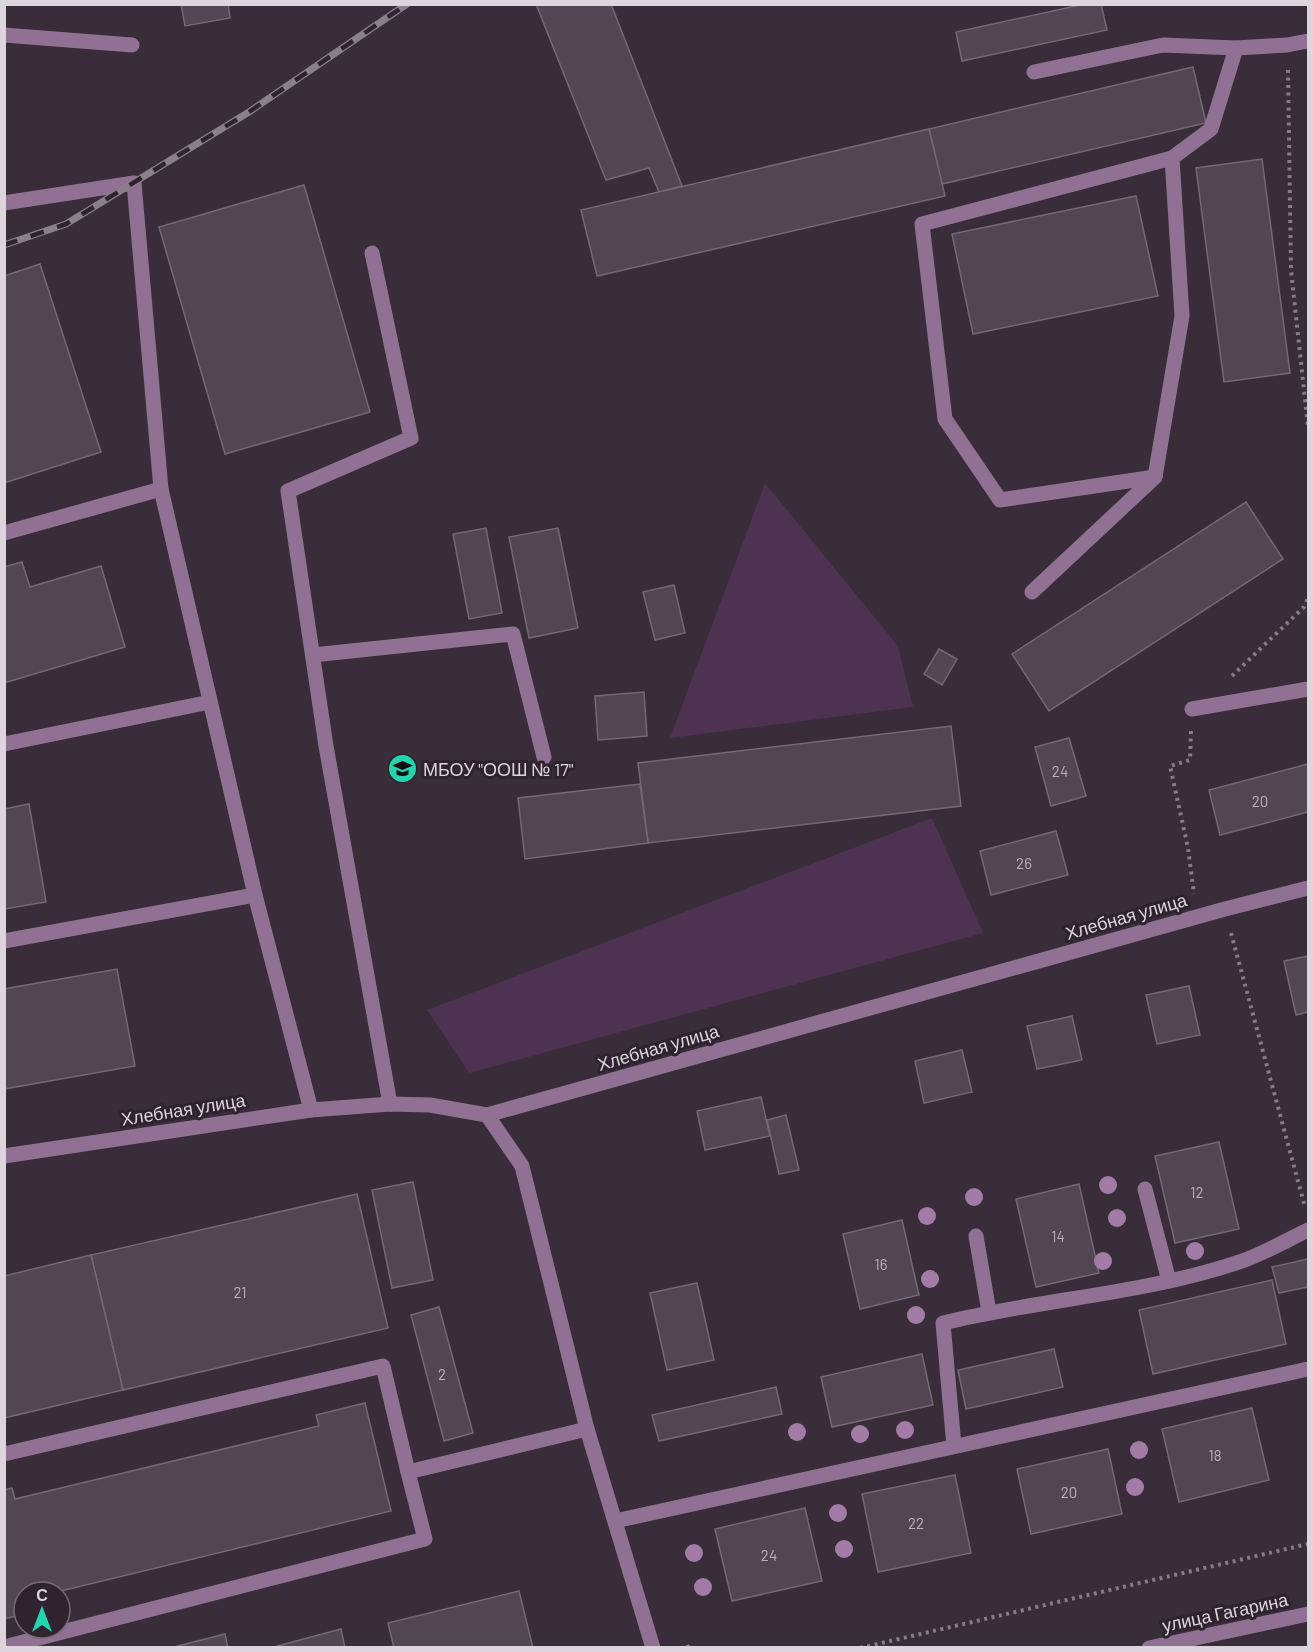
<svg xmlns="http://www.w3.org/2000/svg" width="1313" height="1652" font-family="Barlow,sans-serif">
	<rect width="100%" height="100%" fill="#382d39"/>
	<g fill="#4e3251">
		<polygon points="765,483 898,646 913,707 670,738"/>
		<polygon points="932,818 983,933 469,1073 427,1010"/>
	</g>
	<g fill="#524653" stroke="#746875" stroke-width="1.5">
		<polygon points="181,4 228,4 230,18 185,26"/>
		<polygon points="536,4 611,4 682,186 659,192 649,168 606,180"/>
		<polygon points="1085,4 1101,4 1107,30 962,61 956,32"/>
		<polygon points="1193,67 1206,123 942,184 929,129"/>
		<polygon points="929,129 945,196 597,276 581,210"/>
		<polygon points="1262,159 1290,373 1224,382 1196,168"/>
		<polygon points="304,185 370,412 225,454 159,227"/>
		<polygon points="1136,196 1158,296 973,334 952,234"/>
		<polygon points="40,264 101,452 4,483 4,276"/>
		<polygon points="1246,502 1283,559 1049,711 1012,654"/>
		<polygon points="486,528 502,613 469,619 453,534"/>
		<polygon points="558,528 578,628 529,638 509,537"/>
		<polygon points="22,562 30,587 101,566 125,647 4,683 4,567"/>
		<polygon points="674,585 685,633 655,640 643,592"/>
		<polygon points="939,649 957,659 942,685 924,674"/>
		<polygon points="644,692 647,736 598,740 595,696"/>
		<polygon points="951,726 961,806 648,843 638,763"/>
		<polygon points="1069,738 1086,796 1051,806 1035,747"/>
		<polygon points="1308,764 1308,812 1220,835 1209,790"/>
		<polygon points="640,784 648,843 525,859 518,798"/>
		<polygon points="29,804 46,902 4,909 4,809"/>
		<polygon points="1056,831 1068,875 991,895 980,851"/>
		<polygon points="1308,956 1308,1012 1296,1015 1284,961"/>
		<polygon points="117,969 135,1066 4,1089 4,989"/>
		<polygon points="1189,986 1200,1035 1157,1044 1146,995"/>
		<polygon points="1072,1016 1082,1060 1037,1069 1027,1026"/>
		<polygon points="962,1050 972,1092 924,1103 915,1061"/>
		<polygon points="761,1097 770,1136 705,1150 697,1111"/>
		<polygon points="786,1115 799,1170 779,1174 767,1120"/>
		<polygon points="1219,1142 1239,1229 1175,1243 1155,1156"/>
		<polygon points="413,1182 433,1280 392,1288 372,1190"/>
		<polygon points="1079,1184 1099,1273 1036,1287 1016,1199"/>
		<polygon points="357,1194 388,1328 123,1390 91,1255"/>
		<polygon points="902,1220 919,1295 860,1309 843,1234"/>
		<polygon points="91,1255 123,1390 4,1418 4,1276"/>
		<polygon points="1308,1259 1308,1287 1279,1293 1272,1267"/>
		<polygon points="1272,1280 1286,1344 1153,1374 1139,1310"/>
		<polygon points="697,1283 714,1360 667,1370 650,1293"/>
		<polygon points="439,1307 473,1433 444,1441 411,1315"/>
		<polygon points="1054,1349 1063,1387 966,1409 958,1370"/>
		<polygon points="922,1354 933,1405 832,1427 821,1377"/>
		<polygon points="776,1387 782,1414 659,1441 652,1415"/>
		<polygon points="365,1403 391,1511 57,1592 24,1592 24,1614 4,1619 4,1490 12,1488 15,1499 319,1426 316,1415"/>
		<polygon points="1252,1408 1269,1480 1179,1502 1162,1429"/>
		<polygon points="1108,1449 1122,1514 1031,1534 1017,1469"/>
		<polygon points="955,1475 971,1553 878,1572 862,1494"/>
		<polygon points="805,1508 822,1581 732,1601 715,1529"/>
		<polygon points="519,1591 533,1648 394,1648 388,1623"/>
		<polygon points="341,1629 345,1648 270,1648"/>
		<polygon points="225,1634 228,1648 170,1648"/>
	</g>
	<g fill="none" stroke-linecap="round" stroke-linejoin="round">
		<g stroke="#857c86" stroke-width="4" stroke-dasharray="3 4.5" stroke-linecap="butt">
			<polyline points="1288,70 1291,270 1308,427"/>
			<polyline points="1232,676 1304,607 1308,598"/>
			<polyline points="1191,731 1190,760 1170,766 1188,848 1194,894"/>
			<polyline points="1231,933 1305,1207"/>
			<polyline points="687,1645 689,1648"/>
			<polyline points="860,1648 1308,1544"/>
		</g>
		<g stroke="#907193" stroke-width="15">
			<polyline points="4,35 132,45"/>
			<polyline points="1034,72 1163,45 1236,48 1287,45 1308,41"/>
			<polyline points="4,203 134,183 161,489 255,895 311,1110"/>
			<polyline points="372,253 411,438 288,491 326,746 390,1104"/>
			<polyline points="1155,477 1000,500 945,419 922,224 1172,158 1211,129 1236,48"/>
			<polyline points="4,533 161,489"/>
			<polyline points="1032,592 1155,477 1182,316 1172,158"/>
			<polyline points="313,655 513,634 544,757"/>
			<polyline points="1192,709 1308,689"/>
			<polyline points="4,744 210,702"/>
			<polyline points="4,941 255,895"/>
			<polyline points="487,1115 522,1166 587,1429 653,1648"/>
			<polyline points="4,1156 311,1110 390,1104 430,1105 487,1115 1225,909 1308,888"/>
			<polyline points="1145,1189 1169,1281"/>
			<polyline points="976,1236 989,1312"/>
			<path d="M954 1446 943 1323C1041 1299 1146 1294 1242 1261 1265 1253 1287 1240 1308 1230"/>
			<polyline points="4,1454 383,1366 408,1472 587,1429"/>
			<polyline points="615,1521 1308,1369"/>
			<polyline points="4,1647 425,1539 408,1472"/>
			<polyline points="1149,1648 1308,1614"/>
		</g>
		<defs>
			<polyline id="rail" points="4,245 66,224 249,112 407,4"/>
		</defs>
		<use href="#rail" stroke="#898089" stroke-width="7"/>
		<use href="#rail" stroke="#2e232f" stroke-width="4.5" stroke-dasharray="14" stroke-linecap="butt"/>
	</g>
	<g fill="#a27ca6">
		<circle cx="1108" cy="1185" r="9"/>
		<circle cx="974" cy="1197" r="9"/>
		<circle cx="927" cy="1216" r="9"/>
		<circle cx="1117" cy="1218" r="9"/>
		<circle cx="1195" cy="1251" r="9"/>
		<circle cx="1103" cy="1261" r="9"/>
		<circle cx="930" cy="1279" r="9"/>
		<circle cx="916" cy="1315" r="9"/>
		<circle cx="905" cy="1430" r="9"/>
		<circle cx="797" cy="1432" r="9"/>
		<circle cx="860" cy="1434" r="9"/>
		<circle cx="1139" cy="1450" r="9"/>
		<circle cx="1135" cy="1487" r="9"/>
		<circle cx="838" cy="1513" r="9"/>
		<circle cx="844" cy="1549" r="9"/>
		<circle cx="694" cy="1553" r="9"/>
		<circle cx="703" cy="1587" r="9"/>
	</g>
	<defs>
		<symbol id="school-disc" viewBox="-11 -11 22 22"><circle r="9.5" fill="#22d5af" stroke="#2e232f"/><path d="M0-5L7-2L0 1L-7-2ZM-4 1L0 2.5L4 1V4Q0 6-4 4Z" fill="#111"/></symbol>
	</defs>
	<g fill-rule="evenodd">
		<use href="#school-disc" x="386" y="752" width="33" height="33"/>
	</g>
	<g text-anchor="middle" dominant-baseline="central" stroke-width="6" stroke-linejoin="round" paint-order="stroke">
		<g font-size="15" fill="#bab1ba">
			<text x="1060" y="771">24</text>
			<text x="1260" y="801">20</text>
			<text x="1024" y="863">26</text>
			<text x="1197" y="1192">12</text>
			<text x="1058" y="1236">14</text>
			<text x="881" y="1264">16</text>
			<text x="240" y="1292">21</text>
			<text x="442" y="1374">2</text>
			<text x="1215" y="1455">18</text>
			<text x="1069" y="1492">20</text>
			<text x="916" y="1523">22</text>
			<text x="769" y="1555">24</text>
		</g>
		<g font-size="18" fill="#dcd5dc" stroke="#2e232f" text-anchor="start">
			<text x="423" y="769">МБОУ "ООШ № 17"</text>
		</g>
		<g font-size="18" fill="#dcd5dc" stroke="#2e232f">
			<text transform="translate(1126 916) rotate(-16)">Хлебная улица</text>
			<text transform="translate(658 1047) rotate(-16)">Хлебная улица</text>
			<text transform="translate(183 1109) rotate(-9)">Хлебная улица</text>
			<text transform="translate(1225 1612) rotate(-12)">улица Гагарина</text>
		</g>
	</g>
	<rect width="1313" height="1652" fill="none" stroke="#dcd5dc" stroke-width="12"/>
	<g transform="translate(42 1610)"><circle r="28" fill="#2e232f" stroke="#746a74" stroke-width="1.5"/>
	<path d="M0-4.5L10 22L0 15L-10 22Z" fill="#22d5af"/>
	<text y="-9" font-size="16" font-weight="bold" text-anchor="middle" fill="#dcd5dc">С</text>
	</g>
</svg>
